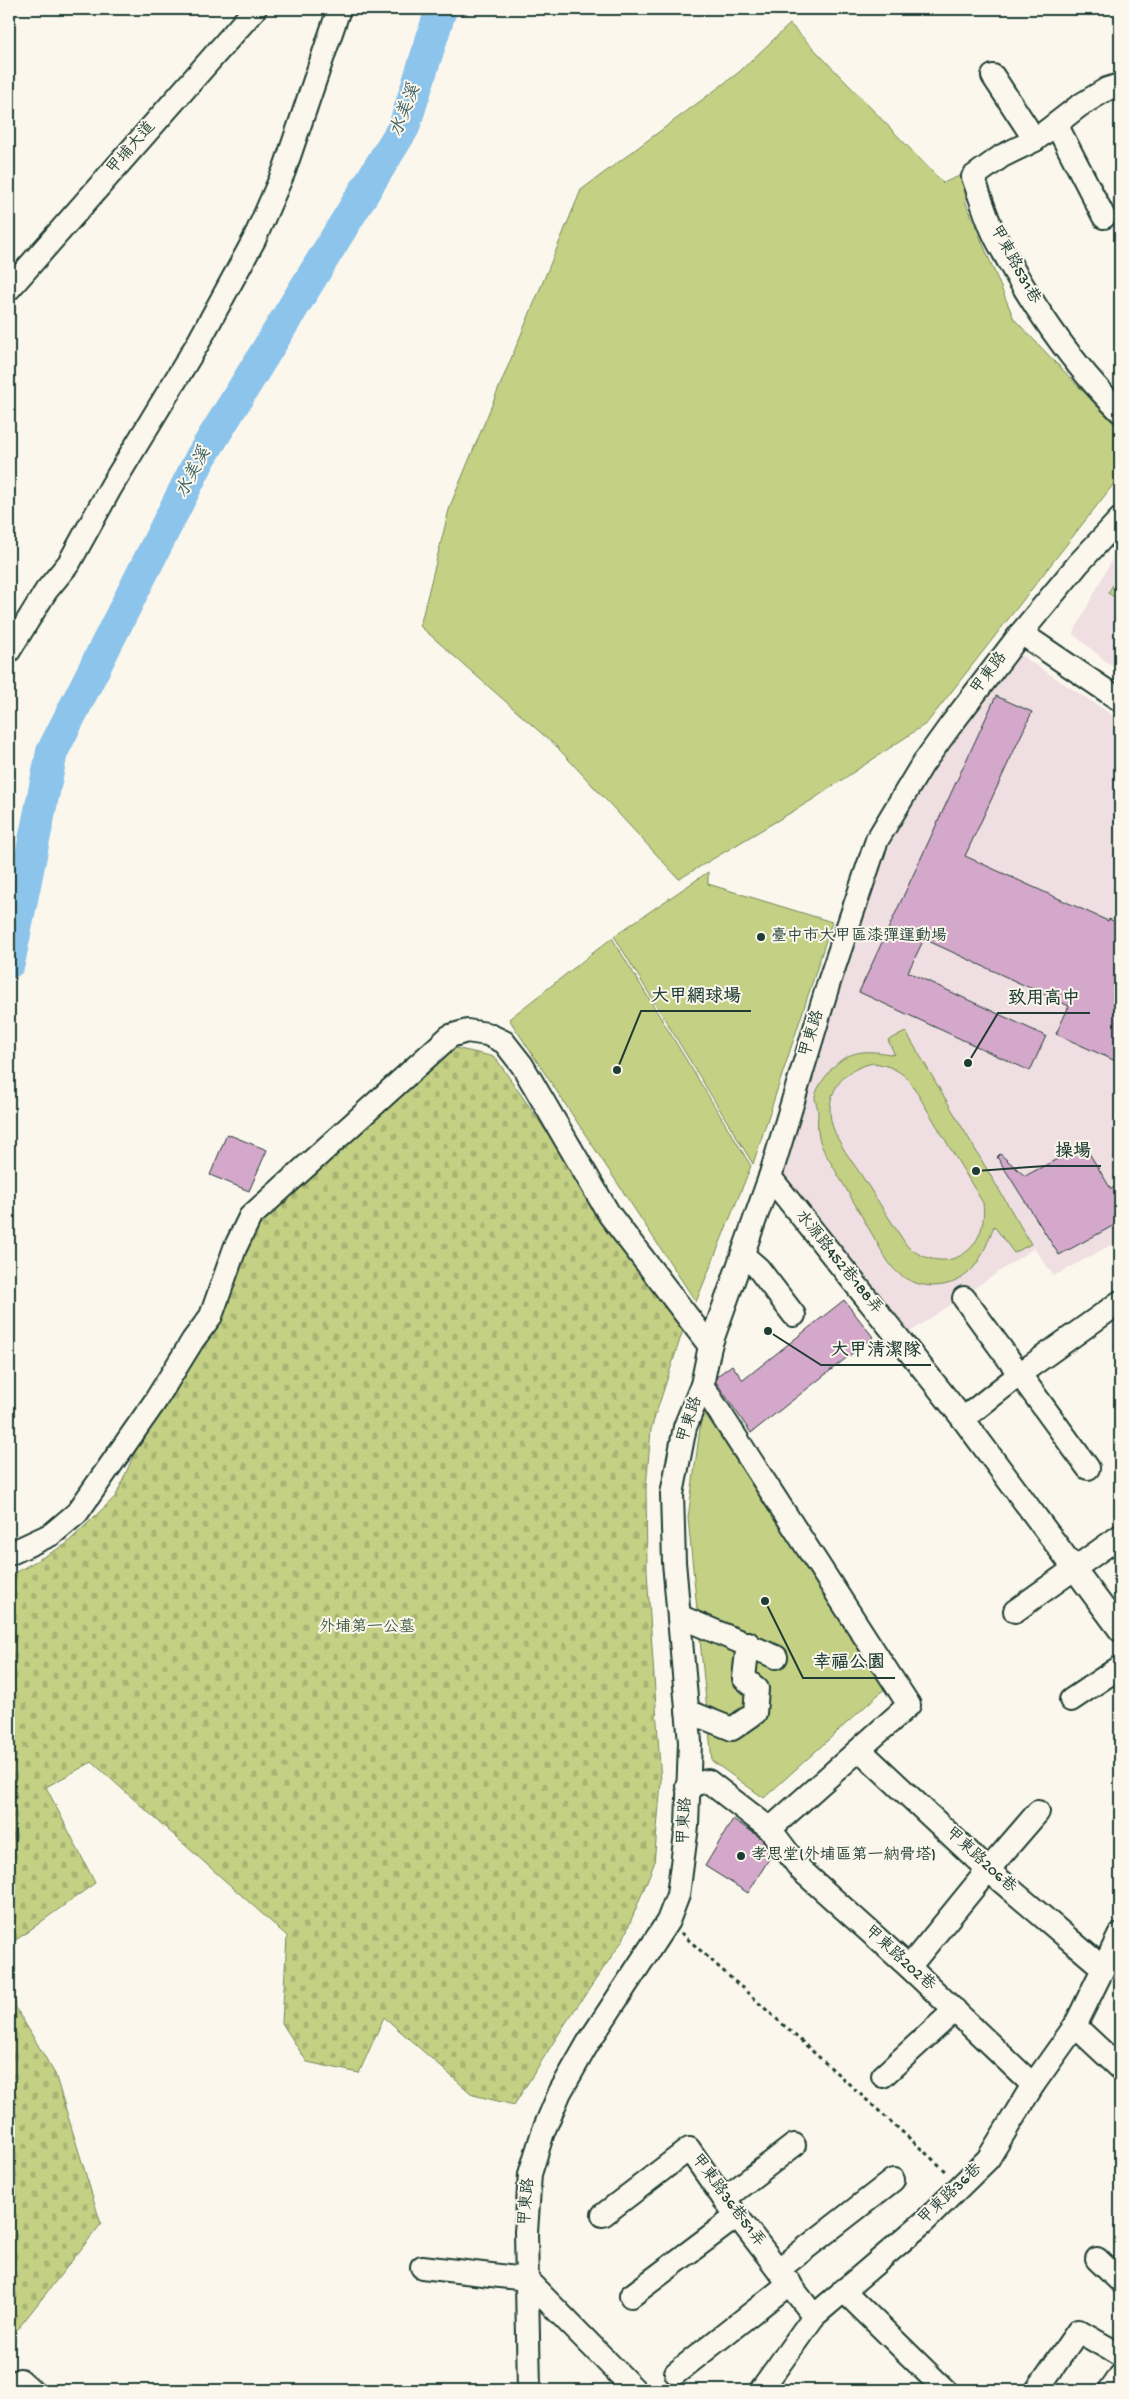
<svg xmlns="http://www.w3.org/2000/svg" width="1129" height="2399" font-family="'Gochi Hand','LXGW WenKai TC',sans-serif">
	<defs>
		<pattern id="cemetery-stones" width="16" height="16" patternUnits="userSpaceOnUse" patternTransform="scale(1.25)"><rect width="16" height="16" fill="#c4d184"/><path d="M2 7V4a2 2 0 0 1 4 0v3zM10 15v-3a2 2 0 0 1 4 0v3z" fill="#a8b473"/></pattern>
	</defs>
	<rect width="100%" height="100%" fill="#fbf7ec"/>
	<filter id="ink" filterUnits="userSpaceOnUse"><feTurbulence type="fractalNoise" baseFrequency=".02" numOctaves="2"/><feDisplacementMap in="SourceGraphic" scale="10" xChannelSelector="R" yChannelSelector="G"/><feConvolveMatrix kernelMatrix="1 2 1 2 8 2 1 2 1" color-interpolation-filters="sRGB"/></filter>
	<g filter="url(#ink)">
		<g fill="#efdfe2">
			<polygon points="1120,544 1120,673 1073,634"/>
			<polygon points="1019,654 1120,720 1120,1240 1054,1276 1034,1248 904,1336 782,1177 851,949 890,845 937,762"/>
		</g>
		<g fill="url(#cemetery-stones)" stroke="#72875c">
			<polygon points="451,1047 495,1057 683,1330 651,1429 646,1488 647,1571 661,1782 654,1864 623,1940 565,2024 514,2105 473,2095 384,2017 359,2073 307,2062 282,2023 287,1936 92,1762 46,1787 95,1883 9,1945 9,1576 65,1545 116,1496 134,1454 165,1396 242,1232"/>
			<polygon points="9,1961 16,2008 55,2074 101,2224 9,2340"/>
		</g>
		<g fill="#c4d184" stroke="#72875c" fill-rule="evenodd">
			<polygon points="790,24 943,183 964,174 966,203 1014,319 1120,430 1120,476 927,723 812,800 679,879 557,747 420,626 450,506 581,190 738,73"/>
			<polygon points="1120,573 1120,601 1108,593"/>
			<polygon points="708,872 708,884 832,922 753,1164 614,936"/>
			<polygon points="612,938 751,1166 696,1302 509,1019"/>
			<path d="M906 1032 1031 1244 1014 1253 994 1226C988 1240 984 1255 974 1267 954 1292 914 1292 893 1268 884 1257 877 1242 869 1229 855 1204 840 1178 825 1153 817 1138 817 1128 818 1112 818 1107 815 1102 815 1097 817 1088 821 1083 826 1076 845 1049 865 1049 895 1055L888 1040ZM873 1063C889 1065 899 1070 910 1081L983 1203C989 1252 946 1278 907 1246 894 1225 880 1205 867 1184 858 1169 846 1155 838 1139 819 1104 835 1071 873 1063Z"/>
			<polygon points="703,1406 890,1684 764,1798 712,1761 688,1518"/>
		</g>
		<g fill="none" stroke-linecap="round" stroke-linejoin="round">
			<polyline stroke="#8cc4eb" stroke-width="32" points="9,963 52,752 201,457 404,127 441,9"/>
		</g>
		<g fill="#d4a8cb" stroke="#1f3d34">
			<polygon points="996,696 1032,712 965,856 1108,921 1109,919 1120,924 1120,1063 1056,1034 1069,1006 924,939 908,972 1046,1036 1030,1071 859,992"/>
			<polygon points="227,1134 267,1150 249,1191 210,1175"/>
			<polygon points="1084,1145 1111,1189 1120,1183 1120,1222 1059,1255 997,1157 1000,1154 1025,1176"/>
			<polygon points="844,1300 873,1337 751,1433 716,1382 717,1376 732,1365 743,1380"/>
			<polygon points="733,1819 761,1838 772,1854 748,1893 705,1866"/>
		</g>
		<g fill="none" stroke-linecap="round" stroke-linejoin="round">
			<defs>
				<g id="minor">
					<polyline points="993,76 1035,140"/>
					<path d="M1120 85 1107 89 1079 106 1035 140 1002 156 973 177C981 198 987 222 998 242 1028 299 1073 366 1120 411"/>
					<polyline points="1056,124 1104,217"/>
					<polyline points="9,289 255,9"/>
					<polyline points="1021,633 1120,700"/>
					<polyline points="9,651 46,591 69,563 111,487 198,343 254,240 284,171 339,9"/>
					<polyline points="770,1177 963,1419 1120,1630"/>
					<polyline points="743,1255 758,1268 794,1315"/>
					<polyline points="964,1298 1088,1468"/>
					<polyline points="963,1419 1021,1373 1120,1302"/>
					<polyline points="9,1554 52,1534 77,1513 154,1403 193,1340 211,1316 235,1248 250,1217 450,1036 467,1031 487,1034 504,1042 522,1065 609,1214 710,1346"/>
					<polyline points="1015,1611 1120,1536"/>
					<polyline points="681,1617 776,1657"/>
					<polyline points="1071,1700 1120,1667"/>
					<polyline points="687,1711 732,1729 755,1713 757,1689 744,1678 748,1643"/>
					<polyline points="860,1750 988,1870 1103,1968"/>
					<polyline points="687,1786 708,1781 770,1829 909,1705 702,1385"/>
					<polyline points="770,1829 801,1870 909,1967 1033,2085"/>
					<polyline points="909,1967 988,1870 1038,1812"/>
					<polyline points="1075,2026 1120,2068"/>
					<polyline points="883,2076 955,2010"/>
					<polyline points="724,2199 794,2145"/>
					<polyline points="603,2215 689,2149 724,2199 814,2316"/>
					<polyline points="1097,2259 1120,2281"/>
					<polyline points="422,2267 526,2279 635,2390"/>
					<polyline points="779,2269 893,2180"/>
					<polyline points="843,2290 945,2390"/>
					<polyline points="631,2296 737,2216"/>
					<polyline points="676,2373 790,2283"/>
					<polyline points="20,2380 31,2390"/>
					<polyline points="529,2390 526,2232 530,2174 543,2132 560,2092 588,2043 668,1921 678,1895 687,1826 690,1742 674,1562 672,1494 685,1427 702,1385 710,1346 770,1177 828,985 877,840 922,765 950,726 1021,633 1079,563 1120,519"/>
					<polyline points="761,2390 814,2316 924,2222 988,2159 1033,2085 1075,2026 1120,1934"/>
					<polyline points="1037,2390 1078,2331 1120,2355"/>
					<polyline points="1110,2390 1120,2376"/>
				</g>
			</defs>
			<use href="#minor" stroke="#1f3d34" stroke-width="26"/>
			<polyline stroke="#1f3d34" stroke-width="3" stroke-dasharray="4 4" stroke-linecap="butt" points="681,1933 948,2173"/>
			<use href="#minor" stroke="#fbf7ec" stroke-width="22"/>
		</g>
	</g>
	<g fill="#1f3d34" stroke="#fbf7ec" stroke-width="2">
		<circle cx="761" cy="937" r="5"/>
		<circle cx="741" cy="1856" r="5"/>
	</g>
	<g text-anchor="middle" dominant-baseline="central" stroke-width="4" stroke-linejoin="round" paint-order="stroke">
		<g font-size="16" fill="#1f3d34" stroke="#fbf7ec">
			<text transform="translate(132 149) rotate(-49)">甲埔大道</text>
			<text transform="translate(1014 265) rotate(61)">甲東路531巷</text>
			<text transform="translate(990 674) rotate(-53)">甲東路</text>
			<text transform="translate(813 1034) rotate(-73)">甲東路</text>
			<text transform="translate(838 1263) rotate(51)">水源路452巷188弄</text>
			<text transform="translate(691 1420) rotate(-72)">甲東路</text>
			<text transform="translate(686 1821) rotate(-87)">甲東路</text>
			<text transform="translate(980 1861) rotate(42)">甲東路206巷</text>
			<text transform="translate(899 1959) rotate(42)">甲東路202巷</text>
			<text transform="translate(951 2195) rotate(-44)">甲東路36巷</text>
			<text transform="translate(727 2201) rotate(53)">甲東路36巷51弄</text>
			<text transform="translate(528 2202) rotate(-85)">甲東路</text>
		</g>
		<g font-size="16" fill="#1f3d34" stroke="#fbf7ec" text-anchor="start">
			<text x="771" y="937">臺中市大甲區漆彈運動場</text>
			<text x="751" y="1856">孝思堂(外埔區第一納骨塔)</text>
		</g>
		<g font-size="16" fill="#405b44" stroke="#fbf7ec">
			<text x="367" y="1628">外埔第一公墓</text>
		</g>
		<g font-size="18" font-style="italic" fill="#3a5f62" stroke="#fbf7ec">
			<text transform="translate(406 111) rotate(-69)">水美溪</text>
			<text transform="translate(194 473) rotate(-62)">水美溪</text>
		</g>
	</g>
	<path fill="none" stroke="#1f3d34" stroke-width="2" d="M617 1070L641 1011H751M968 1063L998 1013H1090M976 1171L1045 1166H1101M768 1331L821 1365H931M765 1601L803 1678H895"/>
	<g fill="#1f3d34" stroke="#fbf7ec" stroke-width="2">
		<circle cx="617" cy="1070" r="5"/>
		<circle cx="968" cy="1063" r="5"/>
		<circle cx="976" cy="1171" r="5"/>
		<circle cx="768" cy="1331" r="5"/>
		<circle cx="765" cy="1601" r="5"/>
	</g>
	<g font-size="18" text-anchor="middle" font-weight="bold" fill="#1f3d34" stroke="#fbf7ec" stroke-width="4" stroke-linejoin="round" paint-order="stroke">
		<text x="696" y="1001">大甲網球場</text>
		<text x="1044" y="1003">致用高中</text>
		<text x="1073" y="1156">操場</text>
		<text x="876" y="1355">大甲清潔隊</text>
		<text x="849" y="1667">幸福公園</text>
	</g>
	<rect width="1129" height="2399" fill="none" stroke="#fbf7ec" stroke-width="30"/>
	<rect x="15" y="15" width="1099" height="2369" fill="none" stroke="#1f3d34" stroke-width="2" filter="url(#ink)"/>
</svg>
